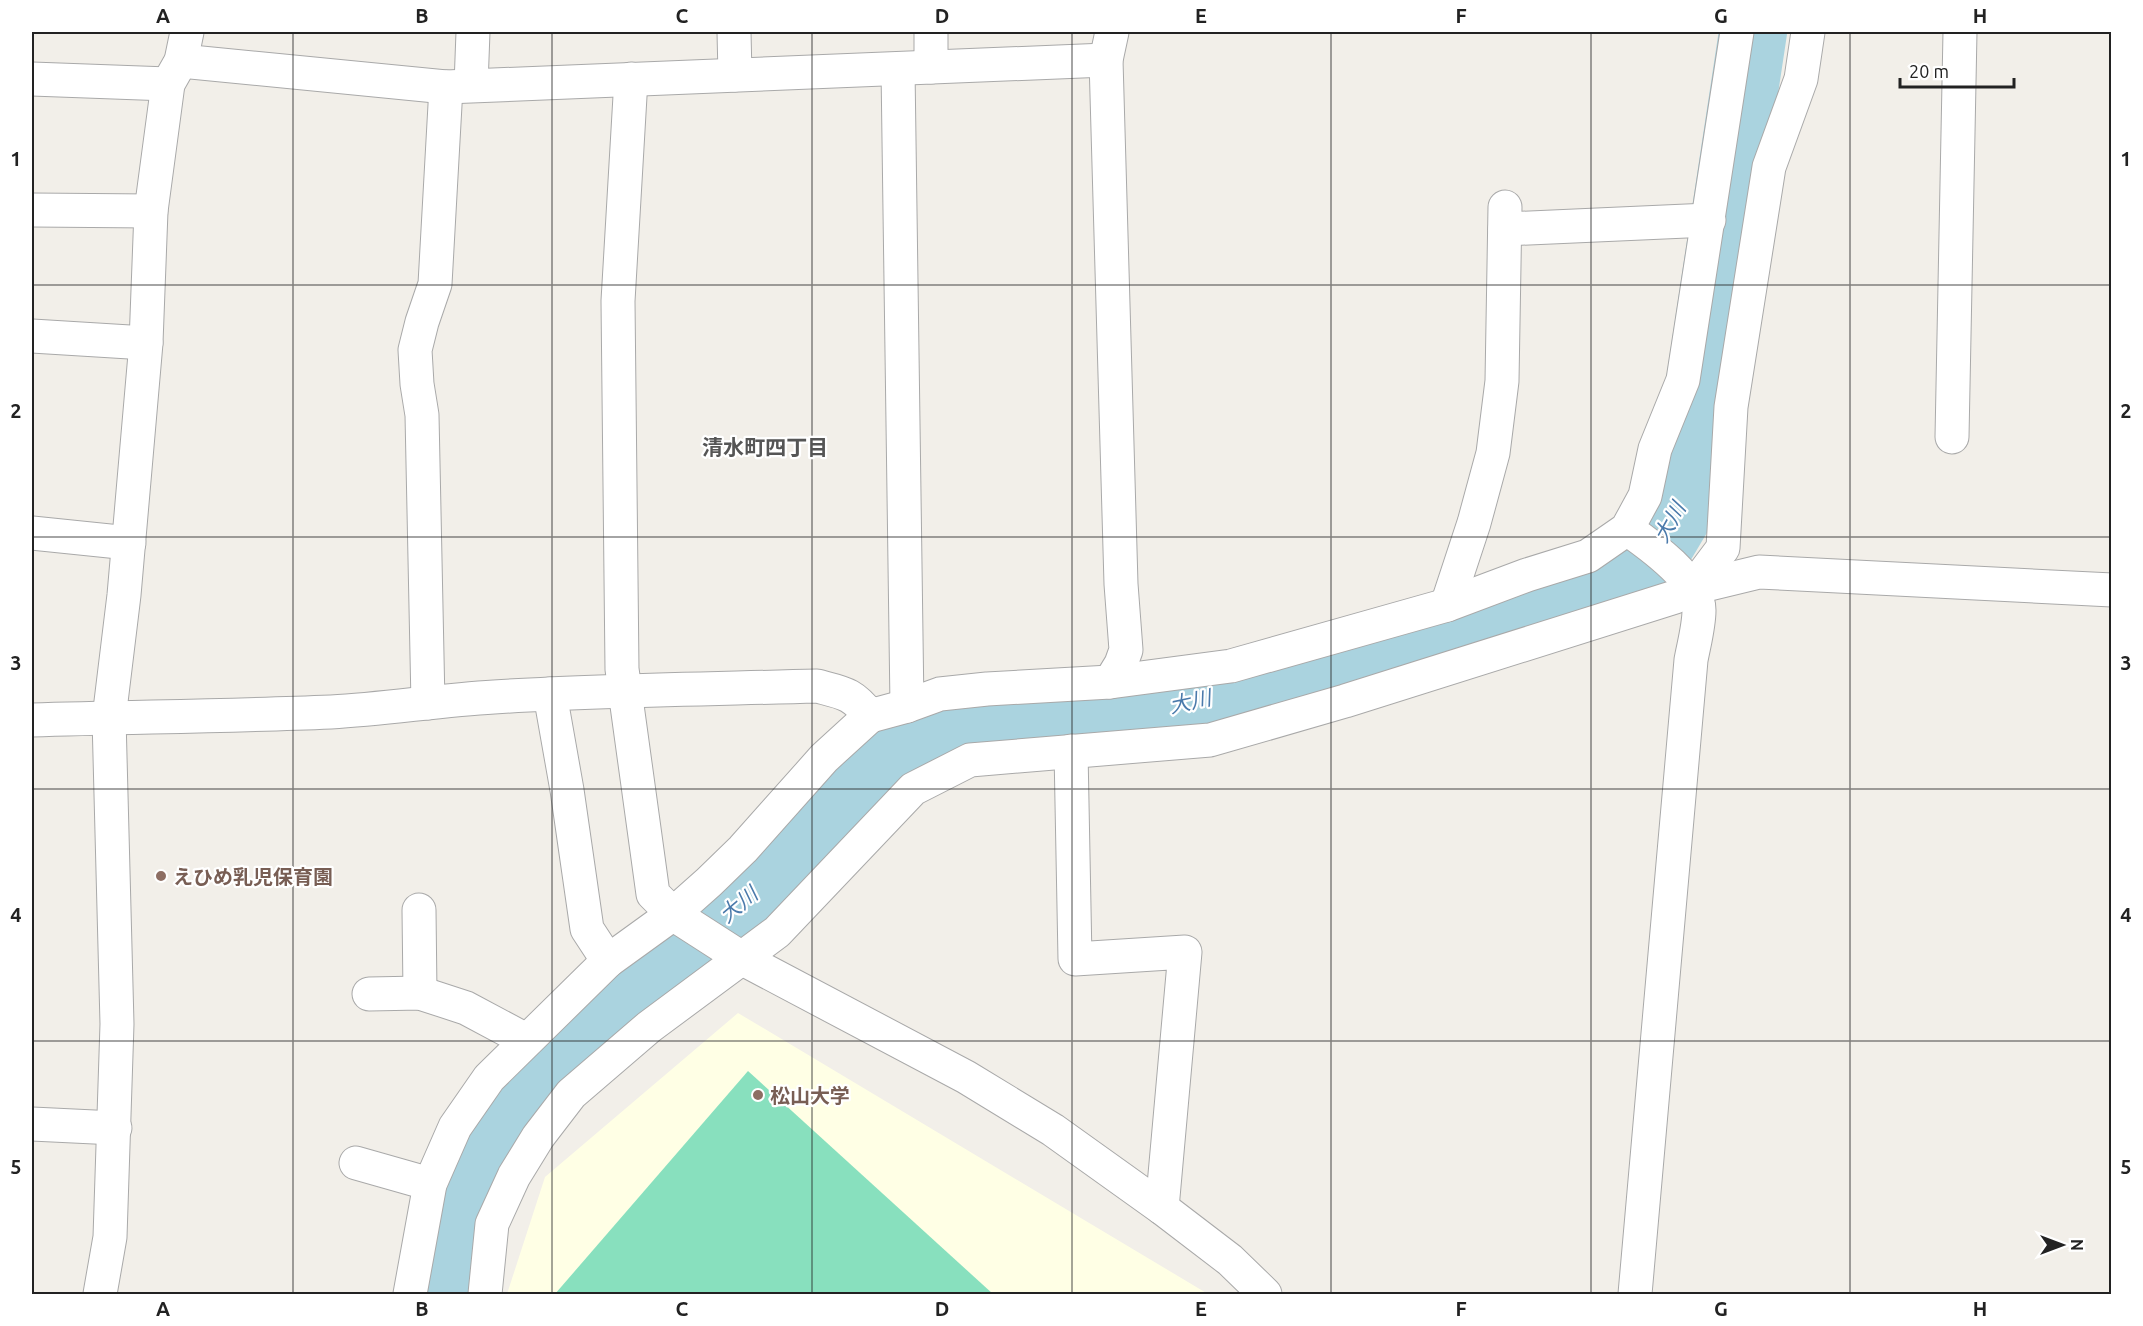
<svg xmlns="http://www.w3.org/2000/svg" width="2143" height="1326" font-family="Ubuntu,'Noto Sans JP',sans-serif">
	<rect width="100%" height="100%" fill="#f2efe9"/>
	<polygon fill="#ffffe5" points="738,1013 1208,1294 507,1294 545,1177"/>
	<polygon fill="#88e0be" points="748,1071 993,1294 555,1294"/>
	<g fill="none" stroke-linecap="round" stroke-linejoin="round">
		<polyline stroke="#aad3df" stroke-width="68" points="453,1294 458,1229 520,1110 644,983 808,846 885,763 950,723 1138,712 1211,697 1625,570 1662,542 1681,510 1689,467 1699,388 1753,32"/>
		<defs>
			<g id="street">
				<polyline points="734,32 735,75"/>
				<polyline points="931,32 931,67"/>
				<polyline points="181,61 446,87 1106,60"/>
				<polyline points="898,69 907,706"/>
				<polyline points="32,79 168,84"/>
				<polyline points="631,79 618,301 622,669 653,894 673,914 743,959 966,1077 1053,1130 1162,1208 1230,1260 1265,1294"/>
				<polyline points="471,85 473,32"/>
				<polyline points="32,210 151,211"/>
				<polyline points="1505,229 1709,220"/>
				<polyline points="32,336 146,343"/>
				<polyline points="1952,437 1960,32"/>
				<path d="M1627 529C1650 545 1699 580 1699 610 1699 626 1694 644 1691 660L1635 1294"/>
				<polyline points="32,533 129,543"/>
				<polyline points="1693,588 1723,548 1731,407 1769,167 1801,79 1808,32"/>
				<polyline points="1447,605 1474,523 1493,453 1502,381 1505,207"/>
				<polyline points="1110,682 1121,664 1126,650 1121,584 1106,60 1112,32"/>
				<polyline points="550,694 567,790 587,929 608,961"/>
				<polyline points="428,703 422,415 417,384 415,350 422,322 435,284 446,87"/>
				<path d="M32 720C131 717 232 716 331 712 386 709 440 700 494 697 602 690 709 689 817 686 844 693 852 693 870 716L907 706 940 694 987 689 1110 682 1231 666 1447 605 1527 575 1588 556 1627 529 1645 496 1655 449 1683 380 1737 32"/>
				<polyline points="1071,751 1075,959 1185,952 1162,1208"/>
				<polyline points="419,910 420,993"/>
				<polyline points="369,994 420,993 466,1008 526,1040"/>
				<polyline points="32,1124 115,1128"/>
				<polyline points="356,1163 430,1184"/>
				<polyline points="100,1294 110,1237 117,1024 109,718 124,595 146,343 151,211 168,84 181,61 187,32"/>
				<polyline points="410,1294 430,1184 455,1127 489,1078 608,961 673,914 709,882 743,849 824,758 870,716"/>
				<polyline points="485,1294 492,1224 514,1176 538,1137 571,1094 649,1027 777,932 913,789 970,760 1210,740 1345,701 1675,597 1693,588 1759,572 2112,590"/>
			</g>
		</defs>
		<use href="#street" stroke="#a9a9a9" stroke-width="35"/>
		<use href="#street" stroke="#fff" stroke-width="33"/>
	</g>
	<path fill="none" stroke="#222" stroke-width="1.5" stroke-opacity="0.55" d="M293 32V1294M552 32V1294M812 32V1294M1072 32V1294M1331 32V1294M1591 32V1294M1850 32V1294M32 285H2112M32 537H2112M32 789H2112M32 1041H2112"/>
	<g fill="#8d6e63" stroke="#fff" stroke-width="2">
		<circle cx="161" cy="876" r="6"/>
		<circle cx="758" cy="1095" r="6"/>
	</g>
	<g text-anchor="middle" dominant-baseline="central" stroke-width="4.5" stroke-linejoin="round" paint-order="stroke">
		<g font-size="20" font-weight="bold" fill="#785e54" stroke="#fff" text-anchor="start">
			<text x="173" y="876">えひめ乳児保育園</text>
			<text x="770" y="1095">松山大学</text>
		</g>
		<g font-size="21" font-weight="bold" fill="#555" stroke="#fff">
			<text x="765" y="447">清水町四丁目</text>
		</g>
		<g font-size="21" font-style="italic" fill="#4a7aab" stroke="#fff">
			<text transform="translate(1669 522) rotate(-61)">大川</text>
			<text transform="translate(1190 701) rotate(-12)">大川</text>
			<text transform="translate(738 904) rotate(-40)">大川</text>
		</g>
	</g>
	<rect width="2143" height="1326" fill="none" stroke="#ffffff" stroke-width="66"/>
	<g transform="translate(2062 1245) rotate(90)" stroke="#ffffff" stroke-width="4.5" paint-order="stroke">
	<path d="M0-4.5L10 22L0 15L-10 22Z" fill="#222222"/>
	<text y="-9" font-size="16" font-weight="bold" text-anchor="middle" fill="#222222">N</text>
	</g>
	<path d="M1900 78v9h114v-9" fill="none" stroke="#222222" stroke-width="3"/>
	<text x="1909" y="78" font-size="18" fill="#222222" stroke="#ffffff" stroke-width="4.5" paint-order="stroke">20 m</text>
	<rect x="33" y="33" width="2077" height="1260" fill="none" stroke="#222" stroke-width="2"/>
	<g font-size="20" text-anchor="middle" font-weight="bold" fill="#222">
		<text x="163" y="23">A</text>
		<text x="422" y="23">B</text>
		<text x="682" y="23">C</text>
		<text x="942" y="23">D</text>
		<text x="1201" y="23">E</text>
		<text x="1461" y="23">F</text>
		<text x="1721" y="23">G</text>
		<text x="1980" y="23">H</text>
		<text x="16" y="166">1</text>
		<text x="2126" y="166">1</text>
		<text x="16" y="418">2</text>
		<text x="2126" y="418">2</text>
		<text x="16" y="670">3</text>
		<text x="2126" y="670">3</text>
		<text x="16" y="922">4</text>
		<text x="2126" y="922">4</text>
		<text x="16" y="1174">5</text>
		<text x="2126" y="1174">5</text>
		<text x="163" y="1316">A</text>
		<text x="422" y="1316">B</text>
		<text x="682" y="1316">C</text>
		<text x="942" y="1316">D</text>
		<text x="1201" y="1316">E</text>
		<text x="1461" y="1316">F</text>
		<text x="1721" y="1316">G</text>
		<text x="1980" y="1316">H</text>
	</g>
</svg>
